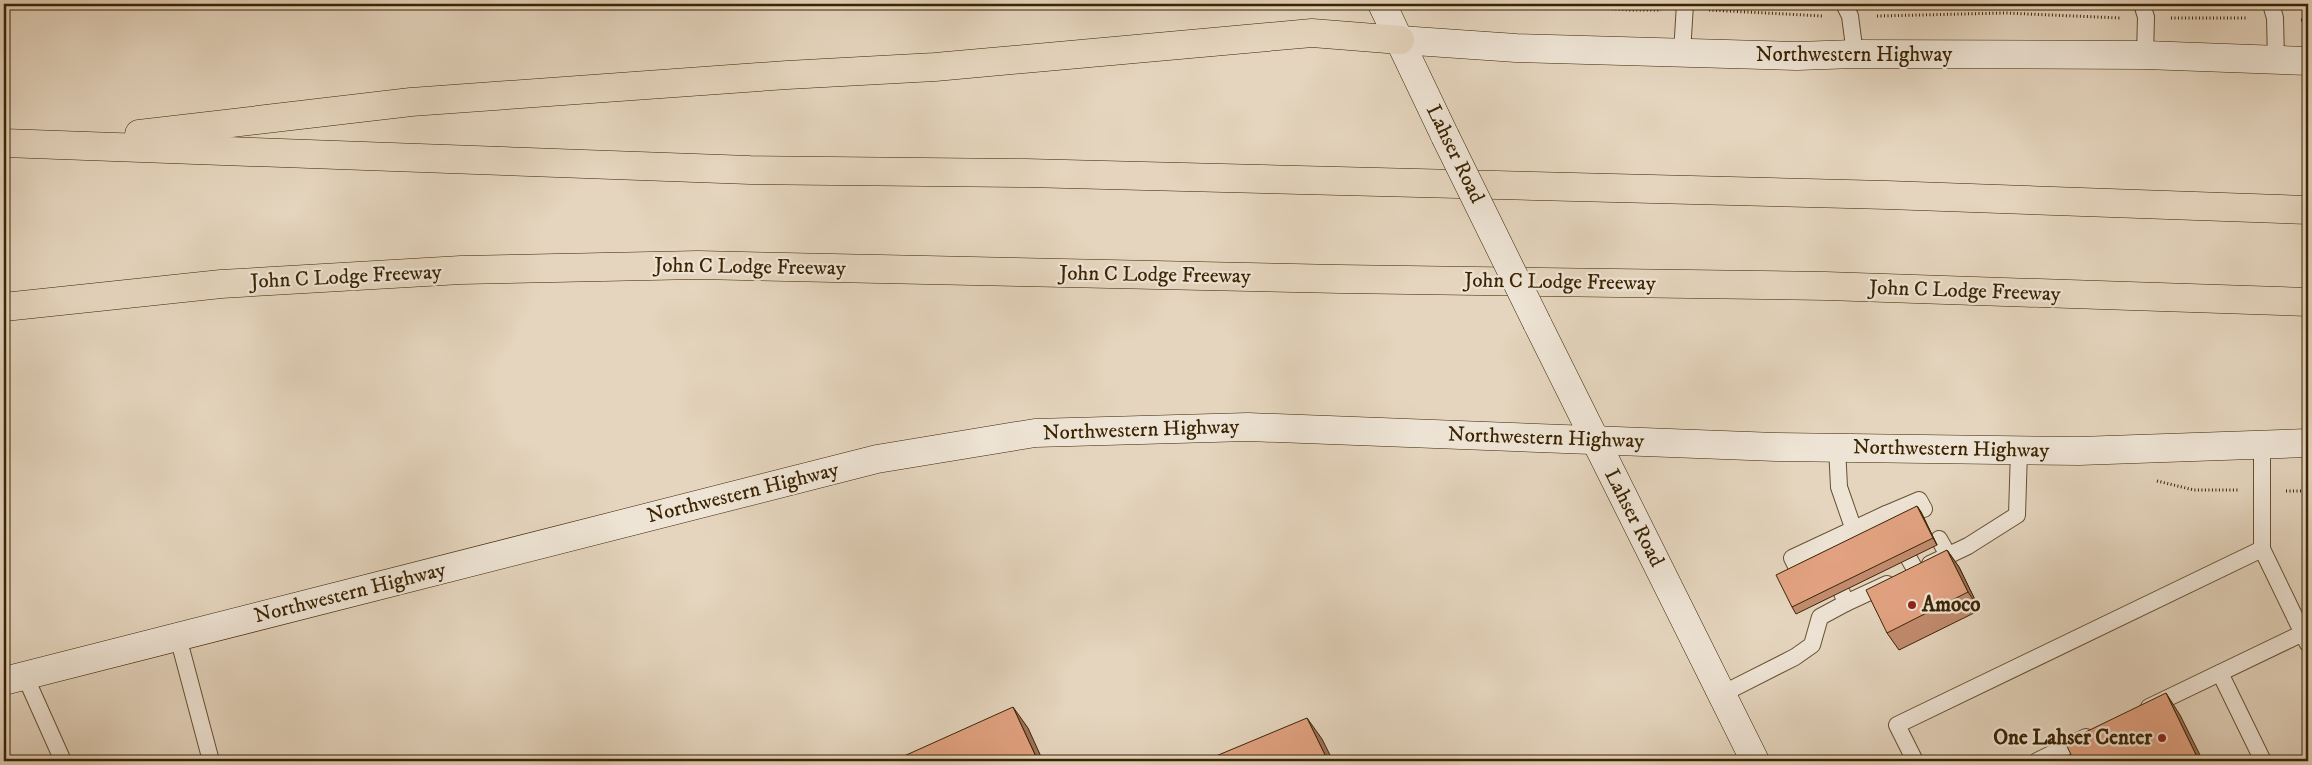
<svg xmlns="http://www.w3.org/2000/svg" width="2312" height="765" font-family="'IM FELL DW Pica',serif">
	<rect width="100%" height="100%" fill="#e5d5be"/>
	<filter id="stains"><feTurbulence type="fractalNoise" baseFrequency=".004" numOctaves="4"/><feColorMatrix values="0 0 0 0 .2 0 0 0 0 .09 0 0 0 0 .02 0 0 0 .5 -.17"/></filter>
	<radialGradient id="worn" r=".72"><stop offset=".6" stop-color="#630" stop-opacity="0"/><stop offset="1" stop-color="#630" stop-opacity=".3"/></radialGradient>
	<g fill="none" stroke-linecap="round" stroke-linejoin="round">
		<defs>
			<g id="service">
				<polyline points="1844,4 1850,16 1855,54"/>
				<polyline points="2142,4 2146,17 2145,55"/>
				<polyline points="2271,4 2275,18 2276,60"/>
				<polyline points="1682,53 1685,4"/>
				<polyline points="2262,444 2262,549"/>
				<polyline points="1837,447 1839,487 1857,539"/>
				<polyline points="1886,514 1919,500 1924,509"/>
				<polyline points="1939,539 1948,555"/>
				<polyline points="1908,557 1916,571"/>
				<polyline points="1930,564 1968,546 2017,515 2019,450"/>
				<polyline points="1798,570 1792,558 1886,514 1892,526"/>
				<polyline points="1846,603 1887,584"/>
				<polyline points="178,637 211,761"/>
				<polyline points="2220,673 2263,761"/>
				<polyline points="25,676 63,761"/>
				<polyline points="1722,694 1795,657 1812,645 1820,617 1846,603 1842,593"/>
				<polyline points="2149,707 2303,633"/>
				<polyline points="1915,761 1897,725 2262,549 2308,644"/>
				<polyline points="2037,761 2086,737"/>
			</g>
			<g id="secondary">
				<polyline points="1382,4 1445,136"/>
				<polyline points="1400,40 1516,48 1797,56 1855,54 2145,55 2308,61"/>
				<polyline points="1537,323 1755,761"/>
				<polyline points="4,681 877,459 1035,433 1248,427 1776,447 2079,451 2308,443"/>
			</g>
			<g id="motorway">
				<polyline points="139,134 411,102 787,75 935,67 1312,33 1400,40"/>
				<polyline points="4,143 750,170 1026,173 1887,195 2308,210"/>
				<polyline points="4,307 221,284 461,270 698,265 1340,279 1826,286 2308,302"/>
			</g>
		</defs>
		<use href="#service" stroke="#665031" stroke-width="18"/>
		<use href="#secondary" stroke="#3b2402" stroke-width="29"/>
		<use href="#motorway" stroke="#3b2402" stroke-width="29"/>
		<g stroke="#3b2402" stroke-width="3" stroke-dasharray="1 2.5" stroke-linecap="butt">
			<polyline points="1549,4 1629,10 1661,10"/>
			<polyline points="1709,10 1823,16"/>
			<polyline points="1877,16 2005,13 2120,18"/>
			<polyline points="2171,18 2248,18"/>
			<polyline points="2301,20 2308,20"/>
			<polyline points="2157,481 2194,490 2238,490"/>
			<polyline points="2286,491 2308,491"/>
		</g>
		<use href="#service" stroke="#eee4d5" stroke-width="16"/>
		<use href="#secondary" stroke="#eee4d5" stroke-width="28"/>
		<use href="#motorway" stroke="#e5d5be" stroke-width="28"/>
		<defs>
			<polyline id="secondary-bridge" points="1445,136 1537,323"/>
		</defs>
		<use href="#secondary-bridge" stroke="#3b2402" stroke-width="29" stroke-linecap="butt"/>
		<use href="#secondary-bridge" stroke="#eee4d5" stroke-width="28"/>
	</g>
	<g fill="#c28b6f" stroke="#3b2402">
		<polygon points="1917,506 1921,512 1937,545 1796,614 1792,607"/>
		<polygon points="1947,550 1959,567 1980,610 1899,650 1887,633"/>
	</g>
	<g fill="#9e715a" stroke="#3b2402">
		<polygon points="1917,506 1921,512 1937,545 1933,538"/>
		<polygon points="1947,550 1959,567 1980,610 1968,592"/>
		<polygon points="2166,693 2180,715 2203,761 2199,761"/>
		<polygon points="1013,707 1028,728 1043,761 1038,761"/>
		<polygon points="1307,718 1322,739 1333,761 1328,761"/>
	</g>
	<g fill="#e2a281" stroke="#3b2402">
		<polygon points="1917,506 1933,538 1792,607 1776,575"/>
		<polygon points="1947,550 1968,592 1887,633 1866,590"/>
		<polygon points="2166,693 2199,761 2074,761 2065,742"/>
		<polygon points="1013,707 1038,761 893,761"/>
		<polygon points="1307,718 1328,761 1204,761"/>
	</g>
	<g fill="#8f2418" stroke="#eee4d5" stroke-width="2">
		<circle cx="1912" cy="605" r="5"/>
		<circle cx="2162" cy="738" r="5"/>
	</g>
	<g text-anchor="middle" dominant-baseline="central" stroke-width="4.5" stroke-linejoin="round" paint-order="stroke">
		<g font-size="21" fill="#3b2402" stroke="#eee4d5">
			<text x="1854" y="55">Northwestern Highway</text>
			<text transform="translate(1455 154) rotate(64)">Lahser Road</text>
			<text transform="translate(750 267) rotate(1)">John C Lodge Freeway</text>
			<text transform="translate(1155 275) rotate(1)">John C Lodge Freeway</text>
			<text transform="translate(346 277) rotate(-3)">John C Lodge Freeway</text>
			<text transform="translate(1560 282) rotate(1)">John C Lodge Freeway</text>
			<text transform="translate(1965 291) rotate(2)">John C Lodge Freeway</text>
			<text transform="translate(1141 430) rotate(-2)">Northwestern Highway</text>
			<text transform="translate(1546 438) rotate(2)">Northwestern Highway</text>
			<text transform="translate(1951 449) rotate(1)">Northwestern Highway</text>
			<text transform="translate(743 493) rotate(-14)">Northwestern Highway</text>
			<text transform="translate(1634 518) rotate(63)">Lahser Road</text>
			<text transform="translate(350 593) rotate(-14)">Northwestern Highway</text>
		</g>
		<g font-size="21" font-weight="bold" fill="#3b2402" stroke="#eee4d5" text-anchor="start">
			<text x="1922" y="605">Amoco</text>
			<text x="2152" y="738" text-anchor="end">One Lahser Center</text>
		</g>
	</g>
	<rect width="2312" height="765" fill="none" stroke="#e5d5be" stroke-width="20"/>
	<rect x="5" y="5" width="2302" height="755" fill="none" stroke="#3b2402" stroke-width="2.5"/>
	<rect x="10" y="10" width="2292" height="745" fill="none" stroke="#3b2402"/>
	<rect width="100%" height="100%" filter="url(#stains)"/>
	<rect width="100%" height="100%" fill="url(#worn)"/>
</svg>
